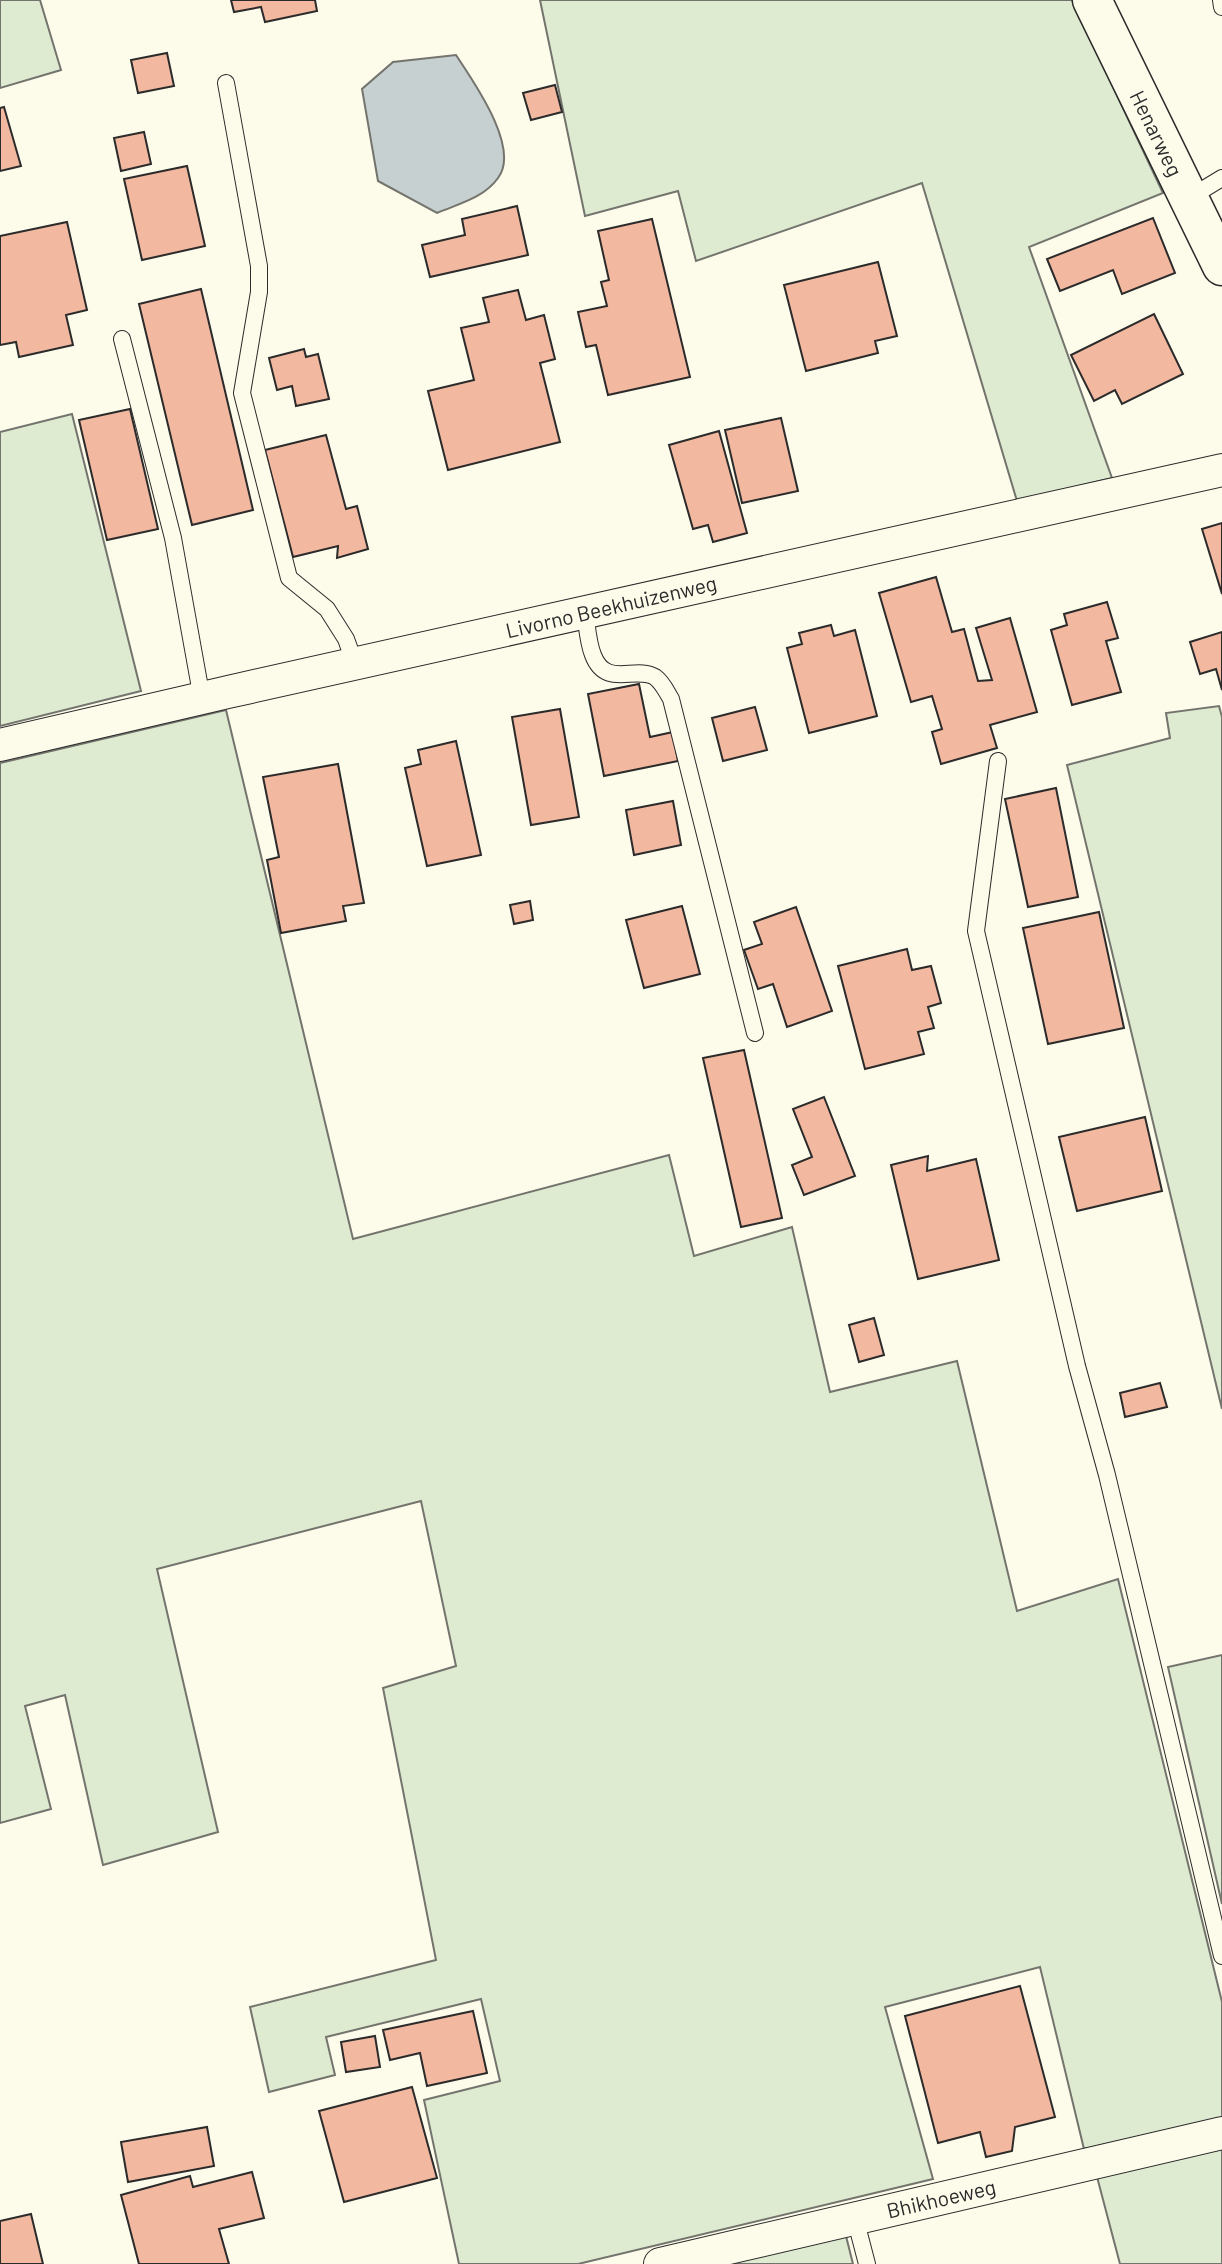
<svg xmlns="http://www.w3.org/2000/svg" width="1222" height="2264" font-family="Barlow,sans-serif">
	<rect width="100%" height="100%" fill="#fdfbea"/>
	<g fill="#deebd1" stroke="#74746e" stroke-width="2">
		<polygon points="0,0 40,0 61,70 0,88"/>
		<polygon points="540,0 1072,0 1163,193 1029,247 1112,478 1017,501 922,183 696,261 678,191 585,216"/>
		<polygon points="72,414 141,691 0,726 0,432"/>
		<polygon points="1219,706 1222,717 1222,1409 1067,765 1170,738 1166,713"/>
		<polygon points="226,710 353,1239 669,1155 694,1256 792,1227 830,1392 957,1361 1017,1611 1118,1579 1222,2002 1222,2118 1084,2149 1040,1967 885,2007 933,2179 578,2264 459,2264 424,2100 500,2081 481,1999 326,2037 335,2075 269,2092 250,2007 436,1960 383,1688 456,1666 421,1501 157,1569 218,1832 103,1865 65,1695 25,1706 51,1809 0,1823 0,763"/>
		<polygon points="1222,1655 1222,1904 1168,1667"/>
		<polygon points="1222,2145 1222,2264 1120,2264 1096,2173"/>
		<polygon points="845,2232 853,2264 726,2264"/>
	</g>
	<path fill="#c7d0d0" stroke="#74746e" stroke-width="2" d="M456 55C473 81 521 148 498 178 484 198 458 204 437 213L378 181 362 89 393 62Z"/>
	<g fill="#f2b8a0" stroke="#2b2b2b" stroke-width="2">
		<polygon points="231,0 315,0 317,11 265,22 261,7 234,12"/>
		<polygon points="167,53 174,86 138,93 131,60"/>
		<polygon points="555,85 562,112 531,120 523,93"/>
		<polygon points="4,107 21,166 0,171 0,108"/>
		<polygon points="144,132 151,164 121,171 114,138"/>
		<polygon points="187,166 205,246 142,260 124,179"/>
		<polygon points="517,206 528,255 430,277 422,245 465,235 462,219"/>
		<polygon points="1153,218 1175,273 1122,294 1113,270 1060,291 1047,259"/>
		<polygon points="652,219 690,377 608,395 596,345 586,347 578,312 607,306 601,282 609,280 598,231"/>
		<polygon points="67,222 87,310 66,315 73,345 19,357 16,342 0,345 0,236"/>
		<polygon points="878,262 897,336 875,341 878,353 806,371 784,285"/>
		<polygon points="201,289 253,510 192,525 139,304"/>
		<polygon points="518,290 526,320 544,315 555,359 540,363 560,442 448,470 428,391 474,380 461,328 489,322 483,298"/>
		<polygon points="1154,314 1183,374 1122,404 1115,390 1094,401 1071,355"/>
		<polygon points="304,349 306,357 318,354 329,399 296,406 292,386 277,390 269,358"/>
		<polygon points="130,409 158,529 107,540 79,420"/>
		<polygon points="781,418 798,491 742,503 725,430"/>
		<polygon points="719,431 747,533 713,542 708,525 693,529 669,445"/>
		<polygon points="326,435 346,509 357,506 368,549 337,558 338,546 293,557 265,450"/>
		<polygon points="1222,523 1222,594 1202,529"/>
		<polygon points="936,577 952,632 964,629 978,681 992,680 976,628 1010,618 1037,712 990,725 997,748 941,764 932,732 942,729 932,696 911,702 879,593"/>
		<polygon points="1107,602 1118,638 1106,641 1121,692 1072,705 1051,630 1067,625 1064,614"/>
		<polygon points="831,625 834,636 855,630 877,716 809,733 787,648 802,644 799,633"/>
		<polygon points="1222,632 1222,690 1216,669 1200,674 1190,642"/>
		<polygon points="639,684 650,737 673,732 678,761 604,776 588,694"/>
		<polygon points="755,707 767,750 723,761 712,718"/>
		<polygon points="560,709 579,817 531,825 512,717"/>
		<polygon points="456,741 481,855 427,866 405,768 421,764 418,750"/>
		<polygon points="338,764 364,903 343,906 346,921 281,933 267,860 279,857 263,777"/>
		<polygon points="1056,788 1078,897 1028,907 1005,799"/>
		<polygon points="673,801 681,845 634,855 626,810"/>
		<polygon points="530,901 533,920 514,924 510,905"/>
		<polygon points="682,906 700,974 644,988 626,920"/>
		<polygon points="796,907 832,1011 787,1027 773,984 758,989 744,950 762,944 754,922"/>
		<polygon points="1099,912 1124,1028 1048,1044 1023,928"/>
		<polygon points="907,949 912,970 931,966 941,1003 928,1007 934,1028 918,1032 924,1054 865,1069 838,966"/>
		<polygon points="744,1050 782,1218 741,1227 703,1058"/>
		<polygon points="824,1097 855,1176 804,1195 792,1165 812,1157 793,1109"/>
		<polygon points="1145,1117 1162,1191 1077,1211 1059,1137"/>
		<polygon points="928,1156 927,1171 976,1159 999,1260 918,1279 891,1165"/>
		<polygon points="874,1318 884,1355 859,1362 849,1325"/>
		<polygon points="1160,1383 1167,1407 1125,1417 1120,1393"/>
		<polygon points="1020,1986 1055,2117 1015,2127 1012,2151 986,2157 980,2132 938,2143 905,2016"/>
		<polygon points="473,2011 487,2073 427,2086 420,2053 390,2060 383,2030"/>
		<polygon points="375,2036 380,2067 346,2072 341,2042"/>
		<polygon points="412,2087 437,2178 344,2202 319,2111"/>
		<polygon points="207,2127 214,2166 128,2182 121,2142"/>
		<polygon points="252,2172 264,2218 219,2229 229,2264 139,2264 121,2195 190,2176 193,2187"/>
		<polygon points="31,2214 43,2264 0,2264 0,2221"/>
	</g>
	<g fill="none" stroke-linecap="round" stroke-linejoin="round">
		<defs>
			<g id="lane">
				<polyline points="1221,0 1222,7"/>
				<polyline points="226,83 259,266 259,292 242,393 289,578 327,609 346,639 355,664"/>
				<polyline points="1189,198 1222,178"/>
				<polyline points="122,339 173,538 202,699"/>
				<path d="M585 612C587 626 588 643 593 655 606 689 635 665 655 677 663 683 666 691 671 699L755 1033"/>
				<polyline points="998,761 976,931 1077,1366 1107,1475 1222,1956"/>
				<polyline points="855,2218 867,2264"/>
			</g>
			<g id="street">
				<polyline points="0,745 228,692 1222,470"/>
				<polyline points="660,2264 1222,2133"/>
			</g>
			<polyline id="secondary" points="1092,0 1222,266"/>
		</defs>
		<use href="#lane" stroke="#2b2b2b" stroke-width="18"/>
		<use href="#street" stroke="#2b2b2b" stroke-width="34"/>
		<use href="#secondary" stroke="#2b2b2b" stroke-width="41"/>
		<use href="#lane" stroke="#fdfbea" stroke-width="16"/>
		<use href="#street" stroke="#fdfbea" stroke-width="32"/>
		<use href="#secondary" stroke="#fdfbea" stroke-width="38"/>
	</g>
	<g text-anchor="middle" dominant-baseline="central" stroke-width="5" stroke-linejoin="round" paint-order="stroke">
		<g font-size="21" fill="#2b2b2b" stroke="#fdfbea">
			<text transform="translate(1157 133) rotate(64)">Henarweg</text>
			<text transform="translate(611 606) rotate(-13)">Livorno Beekhuizenweg</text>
			<text transform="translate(941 2198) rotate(-13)">Bhikhoeweg</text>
		</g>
	</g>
</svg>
